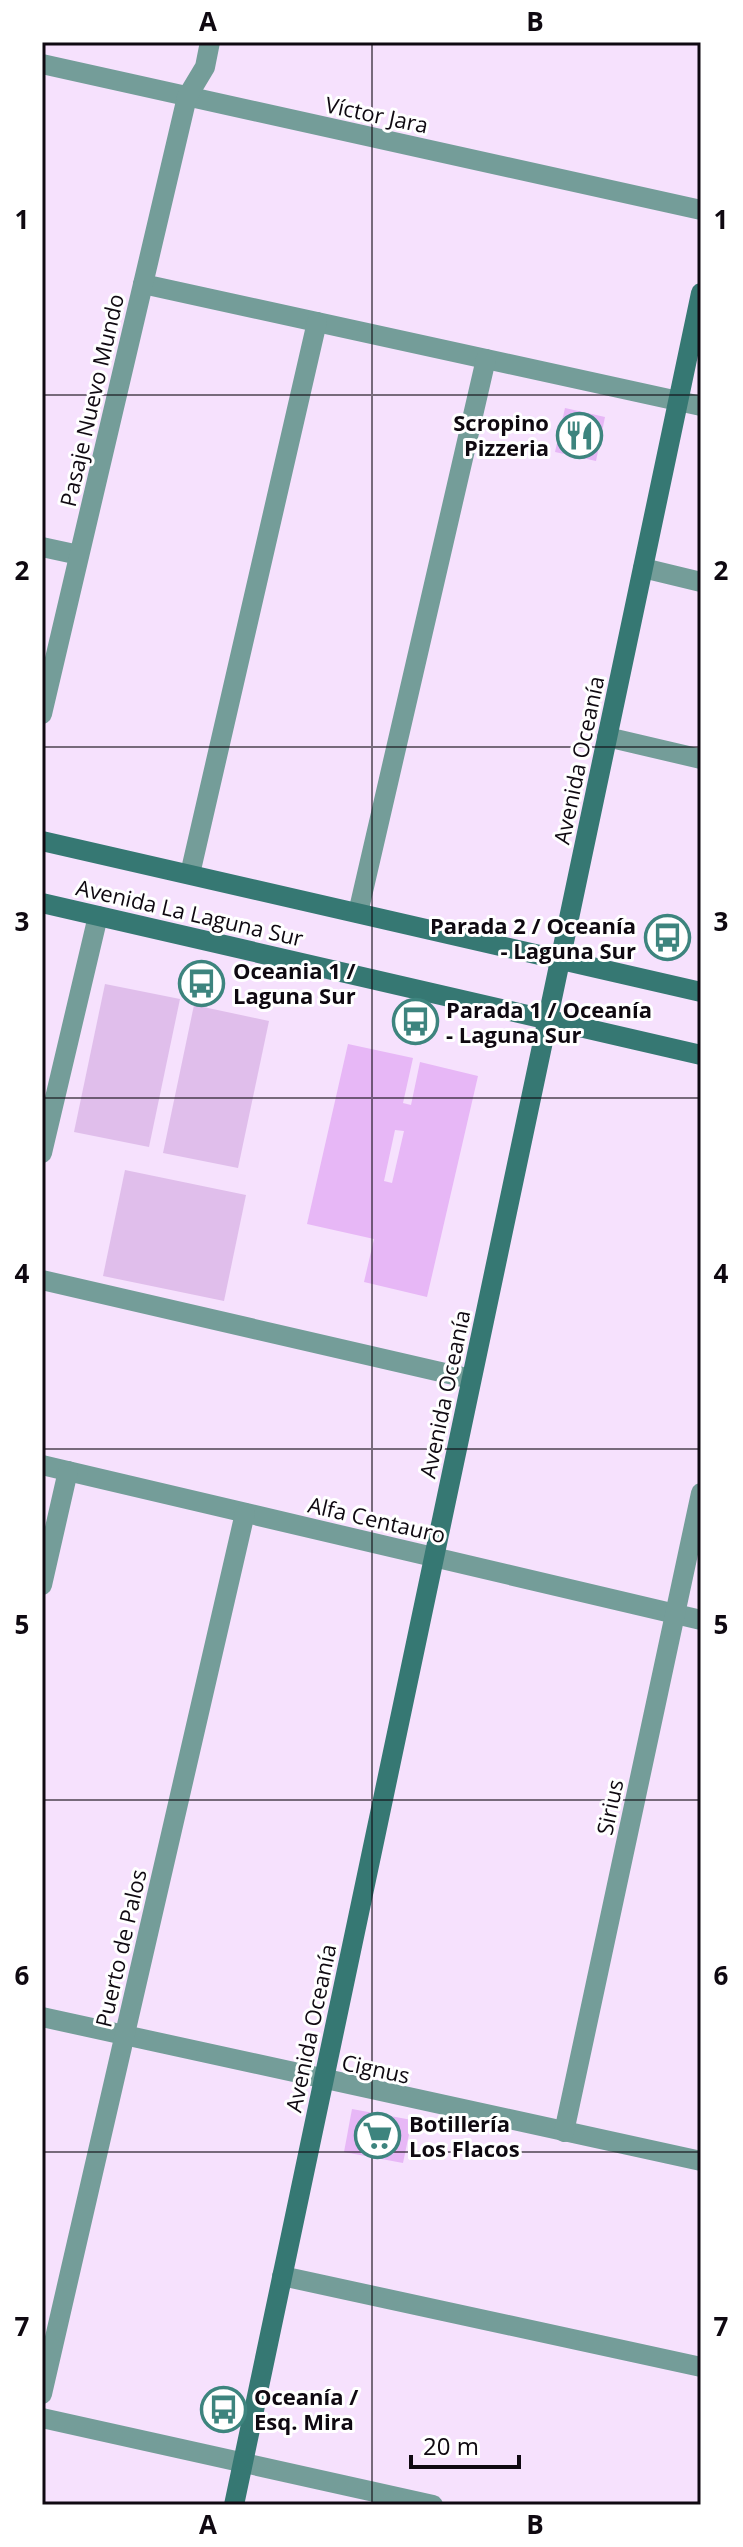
<svg xmlns="http://www.w3.org/2000/svg" width="743" height="2547" font-family="'Open Sans',sans-serif">
	<rect width="100%" height="100%" fill="#f6e1fd"/>
	<g fill="#e0beeb">
		<polygon points="105,984 180,999 149,1147 74,1132"/>
		<polygon points="194,1005 269,1021 238,1168 163,1153"/>
		<polygon points="125,1170 246,1195 224,1301 103,1276"/>
	</g>
	<g fill="#e7b7f6" fill-rule="evenodd">
		<polygon points="565,408 605,417 596,461 555,452"/>
		<path d="M348 1044 413 1058 403 1103 411 1105 420 1062 478 1076 427 1297 364 1282 374 1239 307 1224ZM395 1130 404 1131 392 1183 384 1181Z"/>
		<polygon points="352,2109 412,2120 403,2163 344,2152"/>
	</g>
	<g fill="none" stroke-linecap="round" stroke-linejoin="round">
		<g stroke="#749d99" stroke-width="20">
			<polyline points="42,64 701,210"/>
			<polyline points="143,284 701,406"/>
			<polyline points="42,547 79,555"/>
			<polyline points="643,568 701,582"/>
			<polyline points="42,714 187,97 205,67 210,42"/>
			<polyline points="607,737 701,759"/>
			<polyline points="190,874 317,322"/>
			<polyline points="358,913 486,359"/>
			<polyline points="42,1153 98,916"/>
			<polyline points="42,1280 471,1379"/>
			<polyline points="42,1465 701,1620"/>
			<polyline points="42,1585 68,1471"/>
			<polyline points="42,2017 701,2161"/>
			<polyline points="564,2132 701,1493"/>
			<polyline points="282,2276 701,2367"/>
			<polyline points="42,2394 245,1513"/>
			<polyline points="42,2418 433,2505"/>
		</g>
		<g stroke="#367873" stroke-width="20">
			<polyline points="42,841 701,992"/>
			<polyline points="42,903 701,1055"/>
			<polyline points="234,2505 701,293"/>
		</g>
	</g>
	<path fill="none" stroke="#0f0911" stroke-width="2" stroke-opacity="0.55" d="M372 42V2505M42 395H701M42 747H701M42 1098H701M42 1449H701M42 1800H701M42 2152H701"/>
	<defs>
		<symbol id="restaurant-ring" viewBox="-11 -11 22 22"><circle r="9.5" fill="#fff" stroke="#3d847e" stroke-width="1.5"/><path d="M-5-6h1v4h1v-4h1v4h1v-4h1v5L-1.5 .5V6h-2V.5L-5-1ZM5-6V6H3V1.5H1.5Q1.5-4 5-6Z" fill="#3d847e"/></symbol>
		<symbol id="bus-ring" viewBox="-11 -11 22 22"><circle r="9.5" fill="#fff" stroke="#3d847e" stroke-width="1.5"/><path d="M-5-6H5V4H4V6H2V4H-2V6H-4V4H-5ZM-3.5-4V0h7V-4ZM-3.5 1.2v1.5H-2V1.2ZM2 1.2v1.5H3.5V1.2Z" fill="#3d847e"/></symbol>
		<symbol id="supermarket-ring" viewBox="-11 -11 22 22"><circle r="9.5" fill="#fff" stroke="#3d847e" stroke-width="1.5"/><path d="M-6-5.5h2.5l.6 2H6L4.5 2H-2.5L-4.4-4H-6ZM-1.5 3.2a1.3 1.3 0 1 0 .1 0ZM3 3.2a1.3 1.3 0 1 0 .1 0Z" fill="#3d847e"/></symbol>
	</defs>
	<g fill-rule="evenodd">
		<use href="#restaurant-ring" x="554" y="410" width="51" height="51"/>
		<use href="#bus-ring" x="642" y="912" width="51" height="51"/>
		<use href="#bus-ring" x="176" y="958" width="51" height="51"/>
		<use href="#bus-ring" x="390" y="996" width="51" height="51"/>
		<use href="#supermarket-ring" x="352" y="2110" width="51" height="51"/>
		<use href="#bus-ring" x="198" y="2384" width="51" height="51"/>
	</g>
	<g text-anchor="middle" dominant-baseline="central" stroke-width="6" stroke-linejoin="round" paint-order="stroke">
		<g font-size="22" fill="#0f0911" stroke="#fff">
			<text transform="translate(377 114) rotate(12)">Víctor Jara</text>
			<text transform="translate(91 400) rotate(-77)">Pasaje Nuevo Mundo</text>
			<text transform="translate(578 760) rotate(-78)">Avenida Oceanía</text>
			<text transform="translate(190 912) rotate(13)">Avenida La Laguna Sur</text>
			<text transform="translate(444 1394) rotate(-78)">Avenida Oceanía</text>
			<text transform="translate(377 1519) rotate(13)">Alfa Centauro</text>
			<text transform="translate(609 1807) rotate(-78)">Sirius</text>
			<text transform="translate(120 1948) rotate(-77)">Puerto de Palos</text>
			<text transform="translate(310 2028) rotate(-78)">Avenida Oceanía</text>
			<text transform="translate(376 2068) rotate(12)">Cignus</text>
		</g>
		<g font-size="22" font-weight="bold" fill="#0f0911" stroke="#fff" text-anchor="start">
			<text x="549" y="422" text-anchor="end">Scropino<tspan x="549" dy="25">Pizzeria</tspan></text>
			<text x="636" y="925" text-anchor="end">Parada 2 / Oceanía<tspan x="636" dy="25">- Laguna Sur</tspan></text>
			<text x="233" y="970">Oceania 1 /<tspan x="233" dy="25">Laguna Sur</tspan></text>
			<text x="446" y="1009">Parada 1 / Oceanía<tspan x="446" dy="25">- Laguna Sur</tspan></text>
			<text x="409" y="2123">Botillería<tspan x="409" dy="25">Los Flacos</tspan></text>
			<text x="254" y="2396">Oceanía /<tspan x="254" dy="25">Esq. Mira</tspan></text>
		</g>
	</g>
	<rect width="743" height="2547" fill="none" stroke="#ffffff" stroke-width="88"/>
	<path d="M411 2455v12h108v-12" fill="none" stroke="#0f0911" stroke-width="4"/>
	<text x="423" y="2455" font-size="24" fill="#0f0911" stroke="#ffffff" stroke-width="6" paint-order="stroke">20 m</text>
	<rect x="44" y="44" width="655" height="2459" fill="none" stroke="#0f0911" stroke-width="3"/>
	<g font-size="26" text-anchor="middle" font-weight="bold" fill="#0f0911">
		<text x="208" y="31">A</text>
		<text x="535" y="31">B</text>
		<text x="22" y="229">1</text>
		<text x="721" y="229">1</text>
		<text x="22" y="580">2</text>
		<text x="721" y="580">2</text>
		<text x="22" y="931">3</text>
		<text x="721" y="931">3</text>
		<text x="22" y="1283">4</text>
		<text x="721" y="1283">4</text>
		<text x="22" y="1634">5</text>
		<text x="721" y="1634">5</text>
		<text x="22" y="1985">6</text>
		<text x="721" y="1985">6</text>
		<text x="22" y="2336">7</text>
		<text x="721" y="2336">7</text>
		<text x="208" y="2534">A</text>
		<text x="535" y="2534">B</text>
	</g>
</svg>
